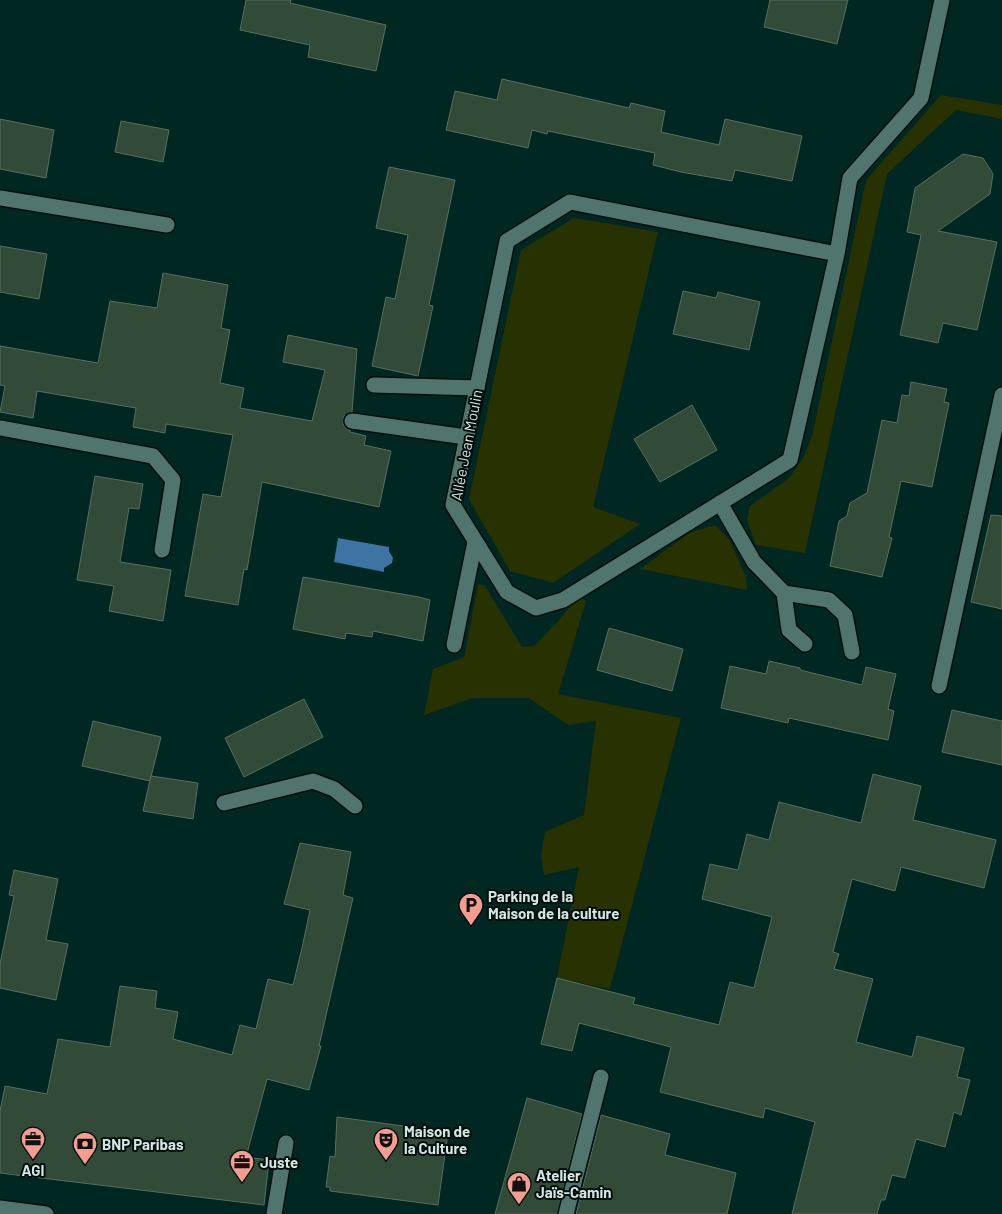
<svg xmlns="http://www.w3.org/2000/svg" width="1002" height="1214" font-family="Barlow,sans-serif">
	<rect width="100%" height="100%" fill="#002722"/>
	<g fill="#273200">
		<polygon points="941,95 1002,105 1002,119 956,110 887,174 805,553 756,545 747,520 750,506 789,478 803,458 812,436 866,180"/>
		<polygon points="574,218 658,232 593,507 640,524 553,583 510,571 469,499 521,250"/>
		<polygon points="715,525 729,539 746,577 747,590 640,569 689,533"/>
		<polygon points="478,584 485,586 522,647 534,646 560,619 578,597 586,601 558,694 681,718 610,989 557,978 579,867 544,875 541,855 545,832 584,815 596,721 568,725 529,698 473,698 424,715 433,669 464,657"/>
	</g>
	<polygon fill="#3d74a3" points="338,538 389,547 389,551 393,558 392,563 384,568 384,572 334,562"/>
	<g fill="#324b39" stroke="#55705c">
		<polygon points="246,0 291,0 290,3 386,25 376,71 308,57 310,45 240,30"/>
		<polygon points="770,0 848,0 837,44 764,27"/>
		<polygon points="502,79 629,108 631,103 665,111 661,132 719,145 725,119 802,136 792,181 735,170 732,181 681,172 653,165 655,153 548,131 547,134 532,130 528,148 446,130 455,91 497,100"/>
		<polygon points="0,119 54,130 46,178 0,169"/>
		<polygon points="121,121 169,130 163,162 115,152"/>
		<polygon points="963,154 983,158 993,174 990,194 938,231 997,242 977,330 943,323 938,343 900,335 921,235 907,232 915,188"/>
		<polygon points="389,167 455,180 429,305 433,306 418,376 372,366 386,297 395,299 408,235 376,228"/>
		<polygon points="0,246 47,254 39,299 0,292"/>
		<polygon points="163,273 228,285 221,328 230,330 220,383 244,388 240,408 312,421 325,370 283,362 288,335 357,349 352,412 344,416 343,424 346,428 350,430 350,432 366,436 364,445 391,451 379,507 262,482 247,570 244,569 238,605 185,596 203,494 221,497 233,435 166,424 165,433 133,427 136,408 37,391 33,418 0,412 5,386 0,385 0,346 98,363 110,301 157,308"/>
		<polygon points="683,291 716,298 718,292 760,302 749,350 673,334"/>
		<polygon points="911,382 947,389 944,402 949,403 932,487 901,481 889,537 892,538 882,577 830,566 839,521 847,516 850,503 867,493 882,420 897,423 902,395 909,396"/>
		<polygon points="692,405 717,450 660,482 634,439"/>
		<polygon points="95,476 143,484 139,509 129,508 120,562 171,570 163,621 109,611 114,586 77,580"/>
		<polygon points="991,515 1002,516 1002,609 971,602"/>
		<polygon points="303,577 419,597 430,600 423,641 373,631 372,637 346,633 345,639 293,629"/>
		<polygon points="609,628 683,649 672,691 597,670"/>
		<polygon points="769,661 800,668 800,670 862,685 866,667 896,674 888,709 894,711 888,740 789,718 788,723 721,708 730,666 766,674"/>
		<polygon points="304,699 323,737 244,777 225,738"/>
		<polygon points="952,710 1002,721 1002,765 942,752"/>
		<polygon points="93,721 161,737 150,781 82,766"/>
		<polygon points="873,774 921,786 913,820 996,840 984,888 901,867 895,891 852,879 833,952 839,954 834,969 873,979 856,1042 912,1057 917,1036 964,1048 957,1077 970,1080 961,1115 954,1112 945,1147 916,1139 905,1178 892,1175 885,1200 881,1200 877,1214 792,1214 815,1122 765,1108 763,1118 660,1092 671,1047 579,1023 572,1051 541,1044 557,978 635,998 633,1004 719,1025 730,982 754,988 772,917 702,899 710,864 738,870 747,834 769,840 779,802 861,823"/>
		<polygon points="151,776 198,783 193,819 143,811"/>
		<polygon points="300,843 351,852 343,895 353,898 319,1046 321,1046 309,1090 267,1079 246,1157 269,1160 264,1205 0,1173 0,1111 5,1086 47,1094 58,1039 110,1047 120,986 157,991 155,1008 178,1012 173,1039 232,1055 240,1025 256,1029 268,979 293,985 302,948 310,910 284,904"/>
		<polygon points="14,870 58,879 46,940 68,944 56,1000 0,988 0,964 14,896 9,895"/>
		<polygon points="527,1098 582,1114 557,1214 495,1214"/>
		<polygon points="601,1115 670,1134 665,1155 736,1173 727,1214 576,1214"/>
		<polygon points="337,1117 448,1132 438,1205 330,1191 330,1187 326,1187 330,1156 335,1157"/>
	</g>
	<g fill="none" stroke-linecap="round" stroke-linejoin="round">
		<defs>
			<g id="lane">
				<polyline points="0,198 167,225"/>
				<polyline points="374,385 477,388"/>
				<polyline points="352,421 466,437"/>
				<polyline points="720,503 754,562 784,593 829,600 845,615 852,652"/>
				<polyline points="784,593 789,630 805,644"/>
				<polyline points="454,645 475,542"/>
				<polyline points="224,803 313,781 334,789 355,806"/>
				<polyline points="274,1214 286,1143"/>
				<polyline points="566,1214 601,1077"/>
			</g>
			<g id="street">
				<polyline points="837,254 570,202 507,241 453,505 507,592 536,608 563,600 790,460 837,254 850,178 921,98 942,0"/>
				<polyline points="0,428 153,456 173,480 162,550"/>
				<polyline points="939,686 1002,395"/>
			</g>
			<polyline id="secondary" points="0,1208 46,1214"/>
		</defs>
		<use href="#lane" stroke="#000e0b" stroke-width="18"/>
		<use href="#street" stroke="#000e0b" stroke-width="18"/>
		<use href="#secondary" stroke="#000e0b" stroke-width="18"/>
		<use href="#lane" stroke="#50756f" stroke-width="15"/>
		<use href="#street" stroke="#50756f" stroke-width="15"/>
		<use href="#secondary" stroke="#50756f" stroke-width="15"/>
	</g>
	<defs>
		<symbol id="parking-pin" viewBox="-11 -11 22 30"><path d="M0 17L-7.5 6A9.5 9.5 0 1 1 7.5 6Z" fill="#f59d90" stroke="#010d0b"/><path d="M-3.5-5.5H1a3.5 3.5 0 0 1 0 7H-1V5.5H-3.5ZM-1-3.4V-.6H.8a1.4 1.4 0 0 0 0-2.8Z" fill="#111"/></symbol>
		<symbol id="office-pin" viewBox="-11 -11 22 30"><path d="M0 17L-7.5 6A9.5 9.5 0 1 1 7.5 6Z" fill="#f59d90" stroke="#010d0b"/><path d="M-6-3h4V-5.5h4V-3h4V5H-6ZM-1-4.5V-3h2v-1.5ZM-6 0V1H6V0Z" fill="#111"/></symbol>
		<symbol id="theatre-pin" viewBox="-11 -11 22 30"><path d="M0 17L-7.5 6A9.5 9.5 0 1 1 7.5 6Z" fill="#f59d90" stroke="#010d0b"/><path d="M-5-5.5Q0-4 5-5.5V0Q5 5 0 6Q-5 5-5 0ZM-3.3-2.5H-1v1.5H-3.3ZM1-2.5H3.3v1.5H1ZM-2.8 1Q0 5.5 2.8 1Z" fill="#111"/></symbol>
		<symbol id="bank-pin" viewBox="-11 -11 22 30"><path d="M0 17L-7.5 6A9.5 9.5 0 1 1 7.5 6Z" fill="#f59d90" stroke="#010d0b"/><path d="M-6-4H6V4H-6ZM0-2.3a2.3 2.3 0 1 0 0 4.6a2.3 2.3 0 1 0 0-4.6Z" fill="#111"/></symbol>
		<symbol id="shop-pin" viewBox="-11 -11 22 30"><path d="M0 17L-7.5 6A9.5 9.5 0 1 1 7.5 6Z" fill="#f59d90" stroke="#010d0b"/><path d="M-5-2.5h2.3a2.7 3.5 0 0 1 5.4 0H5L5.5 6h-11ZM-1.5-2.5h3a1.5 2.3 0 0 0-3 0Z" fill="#111"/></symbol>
	</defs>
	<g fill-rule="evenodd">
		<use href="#parking-pin" x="457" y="891" width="28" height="38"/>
		<use href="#office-pin" x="19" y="1125" width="28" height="38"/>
		<use href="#theatre-pin" x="372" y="1126" width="28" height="38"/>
		<use href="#bank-pin" x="71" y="1130" width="28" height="38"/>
		<use href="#office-pin" x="228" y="1148" width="28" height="38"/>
		<use href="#shop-pin" x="505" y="1170" width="28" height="38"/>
	</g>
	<g text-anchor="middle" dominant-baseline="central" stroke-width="4" stroke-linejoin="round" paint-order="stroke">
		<g font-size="15" fill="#d2e6e2" stroke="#010d0b">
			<text transform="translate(466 445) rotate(-79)">Allée Jean Moulin</text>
		</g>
		<g font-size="15" font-weight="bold" fill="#d2e6e2" stroke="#010d0b" text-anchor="start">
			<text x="488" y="896">Parking de la<tspan x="488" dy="17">Maison de la culture</tspan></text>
			<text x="404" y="1131">Maison de<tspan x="404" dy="17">la Culture</tspan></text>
			<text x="102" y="1144">BNP Paribas</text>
			<text x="260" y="1162">Juste</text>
			<text x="33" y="1170" text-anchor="middle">AGI</text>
			<text x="536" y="1175">Atelier<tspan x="536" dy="17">Jaïs-Camin</tspan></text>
		</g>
	</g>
</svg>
